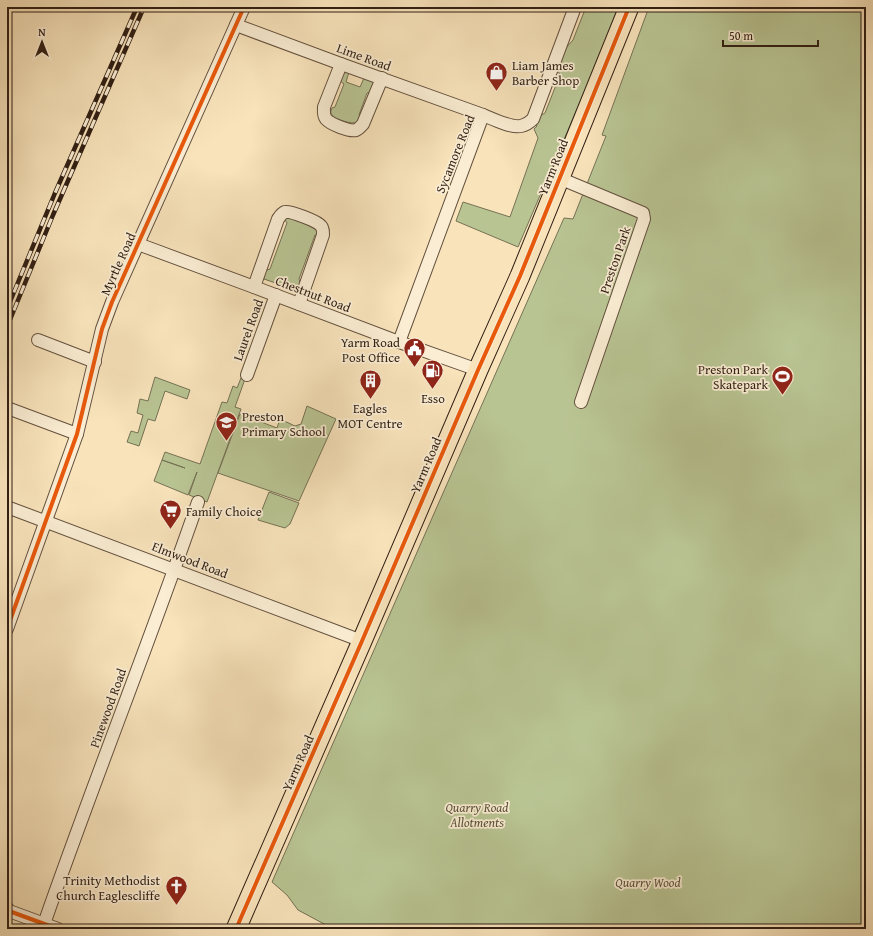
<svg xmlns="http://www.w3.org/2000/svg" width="873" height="936" font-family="'Gentium Book Plus',serif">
	<rect width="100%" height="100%" fill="#f8e3bb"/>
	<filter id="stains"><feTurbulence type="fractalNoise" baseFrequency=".005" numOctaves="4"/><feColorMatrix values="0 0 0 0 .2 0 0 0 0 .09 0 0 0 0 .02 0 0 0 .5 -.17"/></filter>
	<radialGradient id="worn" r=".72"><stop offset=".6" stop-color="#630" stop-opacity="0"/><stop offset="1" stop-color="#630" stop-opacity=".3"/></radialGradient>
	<g fill="#b9c493" stroke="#757254">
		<polygon points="586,7 619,7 595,67 518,247 456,221 463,202 510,217 538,138 534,129 537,126 535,123 538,117 545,113 560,75 557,69 565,49 573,40"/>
		<polygon points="649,7 866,7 866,929 326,929 326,925 298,910 287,895 272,882 564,218 573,219 606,136 602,135"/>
		<path d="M349 72 346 82 360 87 364 78 373 81 374 85 373 91 367 93 359 115 360 116C359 118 358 121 357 122 352 125 335 119 332 115 330 112 331 111 332 108L335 107 344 84 339 80C342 75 343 72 349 72Z"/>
		<polygon points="287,218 290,218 317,228 318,234 315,235 299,279 301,285 299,290 296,290 264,279 264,271 270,269 287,223 285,220"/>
		<polygon points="155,377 190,390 187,399 165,391 155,421 148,419 139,446 127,442 131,431 138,433 143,415 137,413 140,399 148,401"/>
		<polygon points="241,378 245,379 235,407 241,409 207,502 189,495 197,472 188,495 154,481 162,460 185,468 162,460 165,452 200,464 222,402 227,403 233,386 237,388"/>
		<polygon points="307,406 336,419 299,501 218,473 240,414 277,428 280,419 295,426 301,424"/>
		<polygon points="269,492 299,503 290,524 285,528 258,520"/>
	</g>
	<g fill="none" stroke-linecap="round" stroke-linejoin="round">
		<defs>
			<g id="street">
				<polyline points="236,25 341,64 483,115"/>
				<path d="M341 64 324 107C324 111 323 115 326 119 330 124 350 132 356 130 359 129 361 126 363 124L382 78"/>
				<polyline points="559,178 643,213 644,219 581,402"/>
				<polyline points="138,244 254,287 399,342 478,370"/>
				<path d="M254 287 278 219C280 216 282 213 285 212 290 211 318 221 321 226 323 228 323 231 323 235L299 304"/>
				<polyline points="38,340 95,362"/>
				<path d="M399 342 483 115C493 119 511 128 521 126 526 125 530 122 533 119L575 7"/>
				<polyline points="247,375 276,295"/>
				<polyline points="10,409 77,434"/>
				<polyline points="7,507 362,641"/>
				<polyline points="7,629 77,434 102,329 112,302 244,7"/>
				<polyline points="7,908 9,911 58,929"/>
				<path d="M44 924C93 783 149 644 198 502"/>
			</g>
			<polyline id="primary" points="236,929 362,641 478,370 520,276 629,7"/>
		</defs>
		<use href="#street" stroke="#63503e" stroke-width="14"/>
		<use href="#primary" stroke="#311f14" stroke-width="21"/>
		<use href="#street" stroke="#faedd3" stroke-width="12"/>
		<use href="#primary" stroke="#f8e3bb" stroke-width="19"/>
		<defs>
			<g id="rail">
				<polyline points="7,309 55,193 137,7"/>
				<polyline points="7,327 53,215 144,7"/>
			</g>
		</defs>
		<use href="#rail" stroke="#311f14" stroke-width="4.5"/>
		<use href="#rail" stroke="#faedd3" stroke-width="3" stroke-dasharray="9" stroke-linecap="butt"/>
		<defs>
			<g id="cycleway">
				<polyline points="7,629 77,434 102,329 112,302 244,7"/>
				<polyline points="7,908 9,911 58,929"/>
				<polyline points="236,929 362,641 478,370 520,276 629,7"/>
			</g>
		</defs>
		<use href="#cycleway" stroke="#faedd3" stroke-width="6"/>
		<use href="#cycleway" stroke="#e8590c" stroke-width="4"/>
	</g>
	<defs>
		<symbol id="shop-pin" viewBox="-11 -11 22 30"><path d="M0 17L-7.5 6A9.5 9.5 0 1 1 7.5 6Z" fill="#8f2418" stroke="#faedd3"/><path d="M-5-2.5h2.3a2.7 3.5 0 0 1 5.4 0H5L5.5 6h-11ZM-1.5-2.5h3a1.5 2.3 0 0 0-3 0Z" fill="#fff"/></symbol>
		<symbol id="civic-pin" viewBox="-11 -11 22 30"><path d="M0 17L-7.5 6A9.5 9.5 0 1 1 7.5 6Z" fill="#8f2418" stroke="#faedd3"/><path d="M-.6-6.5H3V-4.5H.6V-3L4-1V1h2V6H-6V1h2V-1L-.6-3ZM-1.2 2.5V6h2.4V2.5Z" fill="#fff"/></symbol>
		<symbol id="fuel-pin" viewBox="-11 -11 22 30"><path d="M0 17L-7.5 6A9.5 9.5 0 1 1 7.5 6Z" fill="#8f2418" stroke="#faedd3"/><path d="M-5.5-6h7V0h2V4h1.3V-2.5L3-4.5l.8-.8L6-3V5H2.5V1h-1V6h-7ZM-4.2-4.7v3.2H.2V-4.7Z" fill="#fff"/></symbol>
		<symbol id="stadium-pin" viewBox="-11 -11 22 30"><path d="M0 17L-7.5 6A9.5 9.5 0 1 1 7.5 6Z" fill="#8f2418" stroke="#faedd3"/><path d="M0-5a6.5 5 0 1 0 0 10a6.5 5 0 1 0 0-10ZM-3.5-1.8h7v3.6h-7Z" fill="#fff"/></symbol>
		<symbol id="building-pin" viewBox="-11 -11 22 30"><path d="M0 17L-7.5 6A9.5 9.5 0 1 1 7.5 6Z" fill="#8f2418" stroke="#faedd3"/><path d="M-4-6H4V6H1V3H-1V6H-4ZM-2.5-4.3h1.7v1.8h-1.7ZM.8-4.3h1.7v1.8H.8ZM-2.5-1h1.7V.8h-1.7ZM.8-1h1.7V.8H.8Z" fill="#fff"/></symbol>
		<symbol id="school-pin" viewBox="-11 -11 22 30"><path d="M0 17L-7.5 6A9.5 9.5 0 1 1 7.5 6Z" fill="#8f2418" stroke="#faedd3"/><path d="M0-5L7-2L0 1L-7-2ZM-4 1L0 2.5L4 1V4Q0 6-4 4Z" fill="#fff"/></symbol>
		<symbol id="supermarket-pin" viewBox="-11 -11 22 30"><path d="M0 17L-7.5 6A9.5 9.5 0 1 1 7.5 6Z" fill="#8f2418" stroke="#faedd3"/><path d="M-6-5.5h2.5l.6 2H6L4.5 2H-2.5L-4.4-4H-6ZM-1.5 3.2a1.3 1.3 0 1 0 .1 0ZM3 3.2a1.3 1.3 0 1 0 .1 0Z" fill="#fff"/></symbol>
		<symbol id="church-pin" viewBox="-11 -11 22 30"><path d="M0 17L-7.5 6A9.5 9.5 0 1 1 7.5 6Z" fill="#8f2418" stroke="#faedd3"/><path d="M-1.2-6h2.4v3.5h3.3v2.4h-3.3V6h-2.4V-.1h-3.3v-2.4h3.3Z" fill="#fff"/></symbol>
	</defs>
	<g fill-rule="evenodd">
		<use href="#shop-pin" x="484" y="60" width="25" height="34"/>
		<use href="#civic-pin" x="402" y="336" width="25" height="34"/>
		<use href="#fuel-pin" x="420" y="358" width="25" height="34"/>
		<use href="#stadium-pin" x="770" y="364" width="25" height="34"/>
		<use href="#building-pin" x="358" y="368" width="25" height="34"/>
		<use href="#school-pin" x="214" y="410" width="25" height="34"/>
		<use href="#supermarket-pin" x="158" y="498" width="25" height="34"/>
		<use href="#church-pin" x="164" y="874" width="25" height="34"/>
	</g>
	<g text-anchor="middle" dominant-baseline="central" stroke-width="3.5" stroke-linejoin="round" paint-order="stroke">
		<g font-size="13" fill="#311f14" stroke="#faedd3">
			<text transform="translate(364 57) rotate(20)">Lime Road</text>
			<text transform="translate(455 154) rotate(-68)">Sycamore Road</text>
			<text transform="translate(553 167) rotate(-68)">Yarm Road</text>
			<text transform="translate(615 260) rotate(-71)">Preston Park</text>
			<text transform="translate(118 264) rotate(-66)">Myrtle Road</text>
			<text transform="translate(313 294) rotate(21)">Chestnut Road</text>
			<text transform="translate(248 330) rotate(-70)">Laurel Road</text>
			<text transform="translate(426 465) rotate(-67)">Yarm Road</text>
			<text transform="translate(190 560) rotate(21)">Elmwood Road</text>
			<text transform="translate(108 708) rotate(-70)">Pinewood Road</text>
			<text transform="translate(298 763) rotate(-66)">Yarm Road</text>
		</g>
		<g font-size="13" fill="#311f14" stroke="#faedd3" text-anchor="start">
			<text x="512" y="65">Liam James<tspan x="512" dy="15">Barber Shop</tspan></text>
			<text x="400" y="342" text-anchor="end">Yarm Road<tspan x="400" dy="15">Post Office</tspan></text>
			<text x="768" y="369" text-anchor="end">Preston Park<tspan x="768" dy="15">Skatepark</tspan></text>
			<text x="433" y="398" text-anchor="middle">Esso</text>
			<text x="370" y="408" text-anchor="middle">Eagles<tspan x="370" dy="15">MOT Centre</tspan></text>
			<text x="242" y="416">Preston<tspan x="242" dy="15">Primary School</tspan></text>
			<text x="186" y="511">Family Choice</text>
			<text x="160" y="880" text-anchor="end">Trinity Methodist<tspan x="160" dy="15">Church Eaglescliffe</tspan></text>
		</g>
		<g font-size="13" font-style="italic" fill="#5a513a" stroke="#faedd3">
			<text x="477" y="807">Quarry Road<tspan x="477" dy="15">Allotments</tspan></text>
			<text x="648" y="882">Quarry Wood</text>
		</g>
	</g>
	<rect width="873" height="936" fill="none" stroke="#f8e3bb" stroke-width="24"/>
	<rect x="8" y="8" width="857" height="920" fill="none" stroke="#311f14" stroke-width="2"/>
	<rect x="12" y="12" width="849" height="912" fill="none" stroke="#311f14"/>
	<g transform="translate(42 42)" stroke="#faedd3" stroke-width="3" paint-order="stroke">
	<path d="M0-3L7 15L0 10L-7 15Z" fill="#311f14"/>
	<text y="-6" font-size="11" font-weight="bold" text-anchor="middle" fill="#311f14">N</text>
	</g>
	<path d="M723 40v6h95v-6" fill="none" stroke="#311f14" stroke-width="2"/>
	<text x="729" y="40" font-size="12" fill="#311f14" stroke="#faedd3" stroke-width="3" paint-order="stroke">50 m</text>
	<rect width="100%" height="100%" filter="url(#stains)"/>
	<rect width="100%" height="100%" fill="url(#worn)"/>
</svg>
